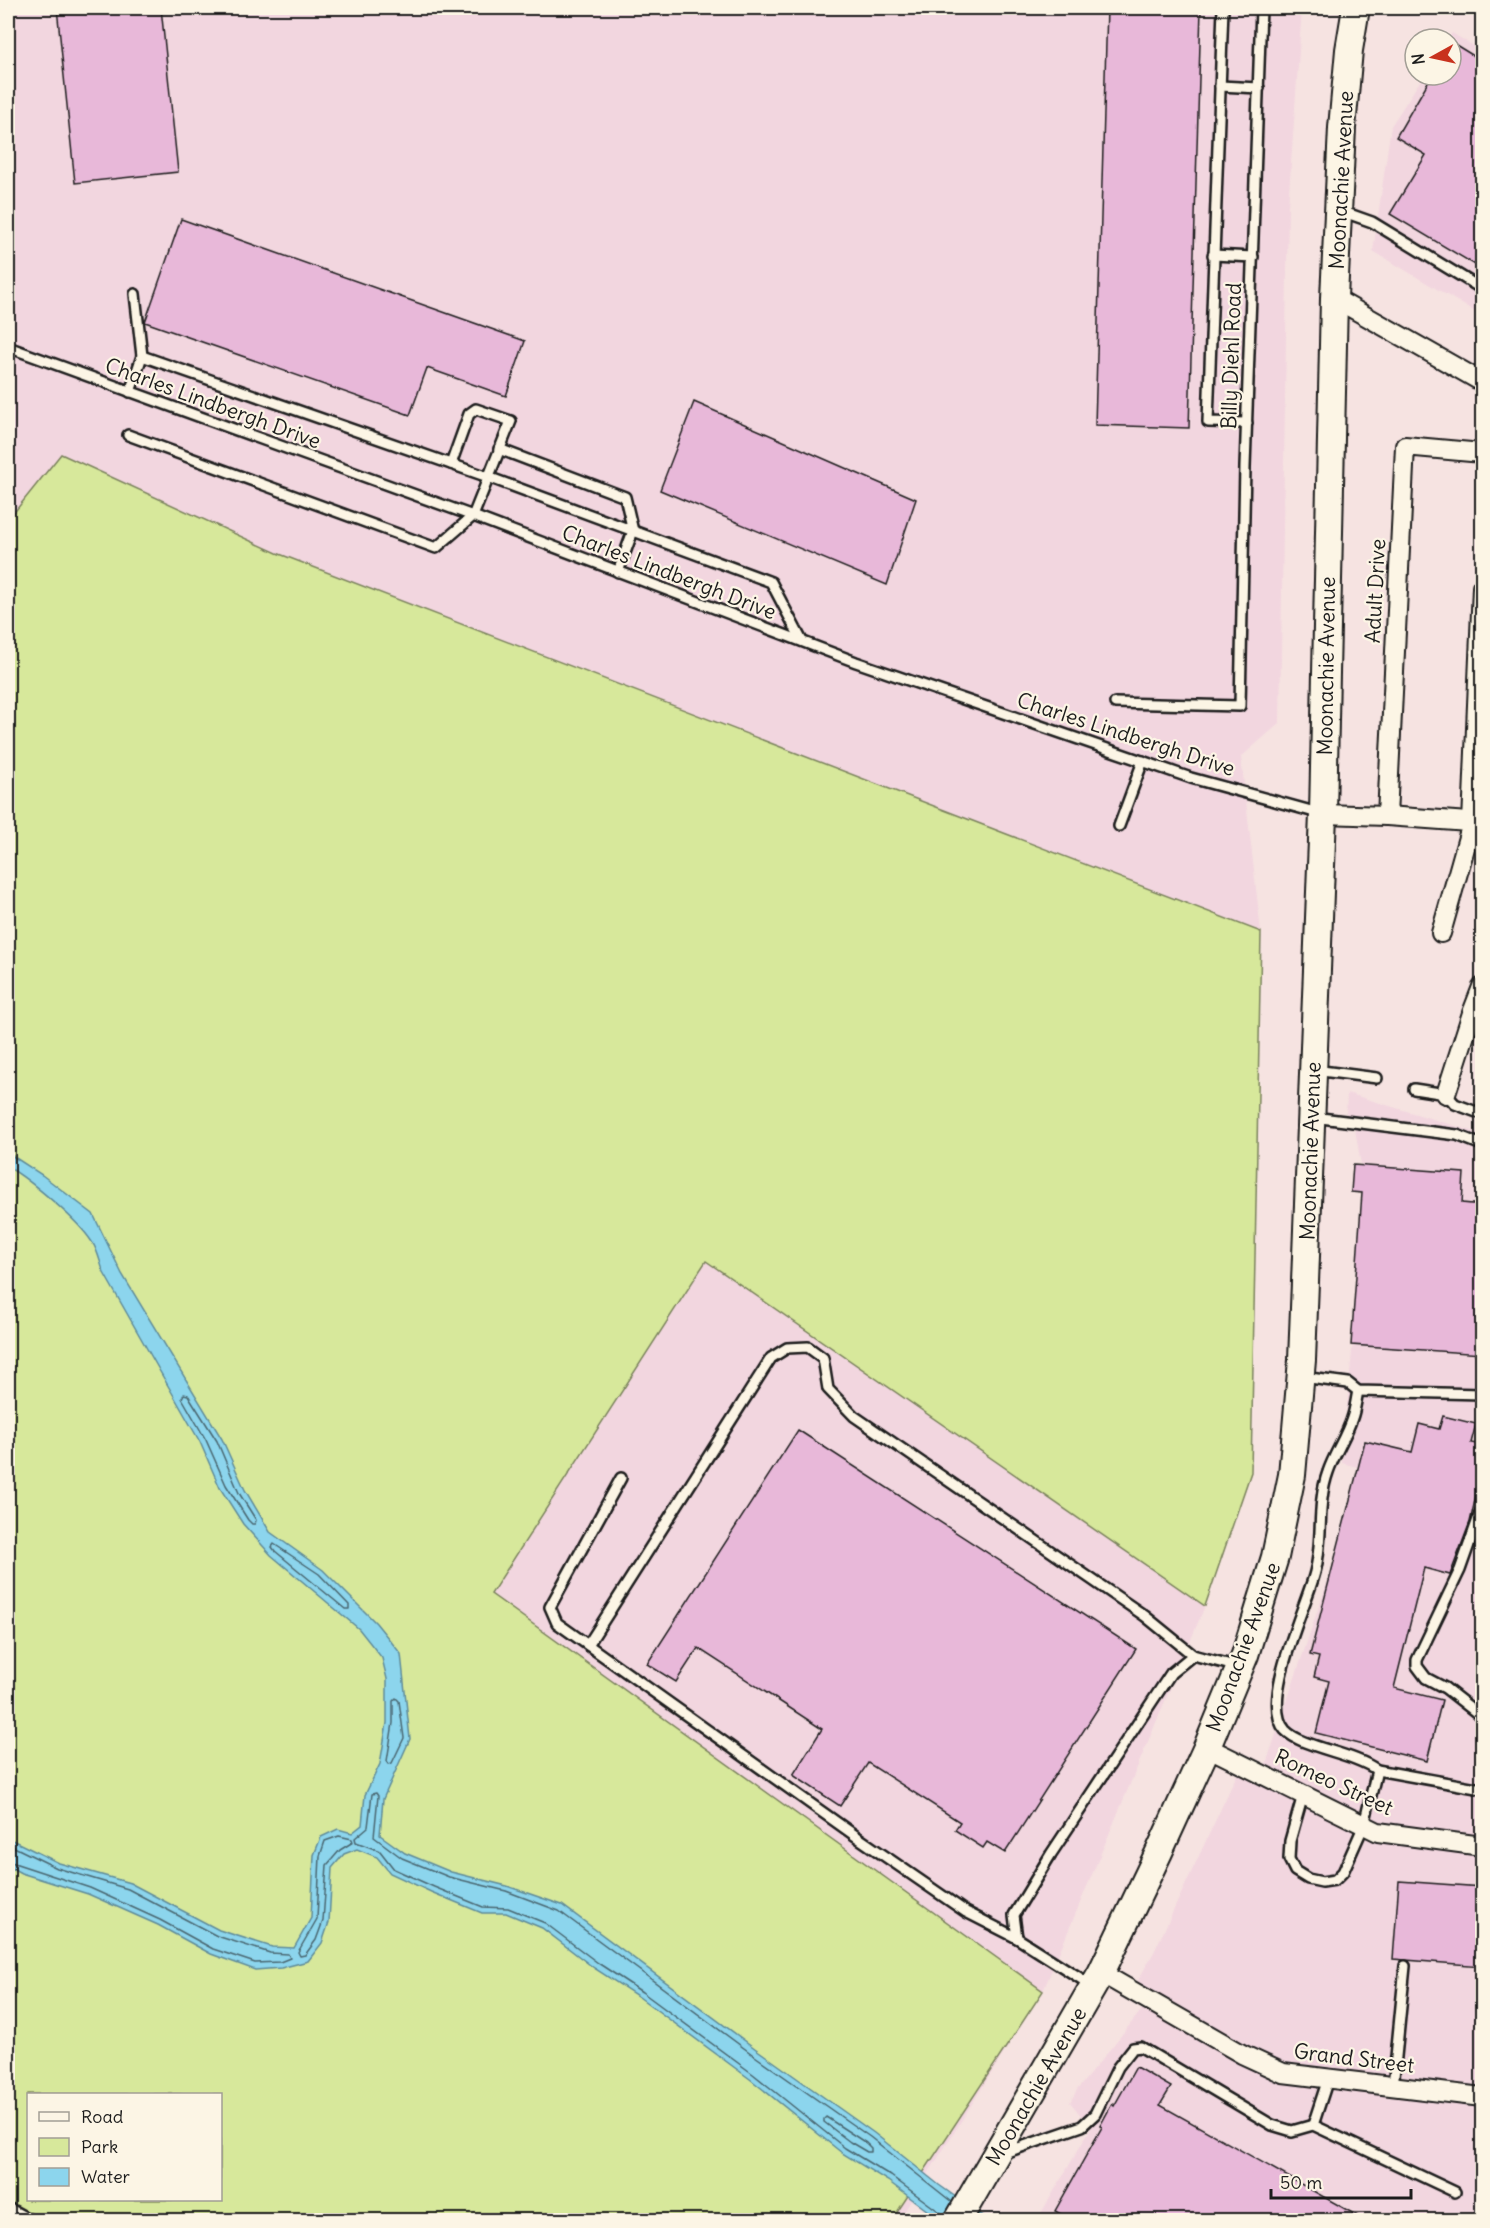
<svg xmlns="http://www.w3.org/2000/svg" width="1490" height="2228" font-family="Delius,sans-serif">
	<rect width="100%" height="100%" fill="#f6e3e1"/>
	<filter id="ink" filterUnits="userSpaceOnUse"><feTurbulence type="fractalNoise" baseFrequency=".0167" numOctaves="2"/><feDisplacementMap in="SourceGraphic" scale="12" xChannelSelector="R" yChannelSelector="G"/><feConvolveMatrix kernelMatrix="1 2 1 2 8 2 1 2 1" color-interpolation-filters="sRGB"/></filter>
	<g filter="url(#ink)">
		<g fill="#f2d6df" fill-rule="evenodd">
			<path d="M8 8H1302L1288 207 1280 723 1241 757 1261 932 1251 1472 1205 1606 1043 1991 899 2220H8ZM28 2094H220V2200H28Z"/>
			<polygon points="1452,33 1482,51 1482,316 1373,251 1391,126 1424,75 1451,75 1451,39 1448,39"/>
			<polygon points="1347,1093 1482,1134 1482,2220 1037,2220 1091,2128 1070,2102 1077,2090 1153,1996 1136,1984 1154,1952 1240,1768 1262,1776 1365,1469 1342,1463 1366,1194 1353,1117 1346,1117"/>
		</g>
		<path fill="#d7e89b" stroke="#7a825c" stroke-width="1.5" fill-rule="evenodd" d="M61 454 277 553 1261 932 1251 1472 1205 1606 706 1261 491 1594 1043 1991 892 2220H8V520ZM28 2094H220V2200H28Z"/>
		<path fill="#8cd5ed" stroke="#5f8b99" stroke-width="1.5" d="M8 1153 42 1175 93 1214 122 1274 222 1439 245 1490 270 1532 323 1570 376 1623 401 1654 410 1739 383 1799 380 1835 405 1853 451 1872 507 1886 562 1905 756 2049 874 2133 939 2185 988 2220H940L888 2181 842 2153 750 2079 639 1997 594 1968 542 1928 506 1913H482L431 1892 390 1873 377 1857 357 1849 344 1854 332 1868 329 1922 322 1943 308 1961 281 1968 255 1970 211 1954 158 1925 88 1894 21 1873 8 1866V1838L59 1863 130 1883 219 1930 272 1947 294 1948 311 1918 314 1855 321 1837 338 1829 352 1833 362 1825 365 1795 380 1764 387 1723V1679L382 1658 359 1629 271 1555 243 1524 220 1488 200 1442 104 1273C100 1263 98 1250 92 1242 78 1220 30 1180 8 1167Z"/>
		<g fill="none" stroke-linecap="round" stroke-linejoin="round">
			<g stroke="#496670" stroke-width="1.5">
				<polygon points="184,1394 188,1395 217,1441 239,1493 256,1520 255,1524 252,1524 248,1520 226,1485 206,1440 182,1398"/>
				<polygon points="274,1544 319,1574 349,1605 349,1609 345,1609 275,1551 272,1547"/>
				<polygon points="396,1698 399,1701 404,1738 392,1763 389,1764 387,1761 393,1723 393,1701"/>
				<polygon points="339,1836 352,1839 353,1842 340,1850 327,1865 323,1921 316,1940 305,1955 300,1956 298,1952 317,1919 320,1856 325,1841"/>
				<polyline points="8,1844 57,1868 128,1889 217,1936 270,1953 288,1954 290,1958 280,1962 255,1963 213,1949 160,1920 90,1888 8,1861"/>
				<polygon points="826,2117 866,2143 871,2148 871,2152 867,2152 850,2142 824,2122 824,2119"/>
				<polyline points="943,2220 941,2213 891,2176 845,2148 753,2074 642,1992 598,1963 545,1923 508,1908 483,1907 434,1887 394,1869 380,1851 356,1842 355,1838 368,1827 372,1794 376,1793 378,1796 374,1837 402,1858 449,1877 506,1891 559,1911 752,2054 870,2137 952,2202"/>
			</g>
		</g>
		<g fill="#e8b8d9" stroke="#1c1c1c" stroke-width="1.5">
			<polygon points="57,8 161,8 178,172 75,183"/>
			<polygon points="1107,8 1201,8 1189,428 1095,425"/>
			<polygon points="1451,42 1482,61 1482,269 1390,214 1426,155 1396,137 1432,75 1451,75"/>
			<polygon points="181,219 525,341 506,396 427,368 410,415 145,322"/>
			<polygon points="694,402 916,499 887,585 660,490"/>
			<polygon points="1353,1165 1464,1173 1462,1203 1482,1205 1482,1354 1351,1345 1362,1193 1351,1192"/>
			<polygon points="1443,1416 1476,1424 1471,1443 1482,1445 1482,1470 1470,1522 1450,1575 1424,1568 1394,1688 1442,1700 1427,1761 1316,1733 1329,1681 1314,1677 1319,1657 1310,1655 1365,1441 1412,1452 1419,1424 1439,1429"/>
			<polygon points="798,1430 1136,1649 1005,1853 987,1842 983,1848 955,1830 960,1822 868,1763 840,1806 793,1775 822,1729 698,1648 676,1682 647,1664"/>
			<polygon points="1399,1881 1482,1887 1482,1966 1393,1959"/>
			<polygon points="1136,2067 1171,2087 1160,2105 1365,2220 1072,2220 1055,2211 1102,2127 1100,2126 1112,2104 1114,2106"/>
		</g>
		<g fill="none" stroke-linecap="round" stroke-linejoin="round">
			<defs>
				<g id="service">
					<polyline points="1223,8 1208,422 1247,423"/>
					<polyline points="1220,86 1259,88"/>
					<polyline points="1341,211 1372,222 1482,289"/>
					<polyline points="1213,255 1253,257"/>
					<polyline points="8,347 473,516 856,662 1191,778 1322,814"/>
					<polyline points="142,356 488,477 771,582 802,641"/>
					<polyline points="130,392 142,356 135,294"/>
					<polyline points="128,435 436,548 473,516 511,421 476,409 469,414 451,464"/>
					<polyline points="499,449 625,497 633,531 618,572"/>
					<polyline points="1115,703 1240,706 1245,467 1261,8"/>
					<polyline points="1119,826 1143,761"/>
					<polyline points="1314,1070 1377,1078"/>
					<polyline points="1414,1089 1446,1094 1455,1104 1482,1114"/>
					<polyline points="1313,1117 1457,1135 1482,1145"/>
					<polyline points="1302,1377 1348,1383 1358,1391 1482,1394"/>
					<path d="M1358 1391C1356 1400 1355 1410 1352 1418 1346 1437 1334 1454 1328 1472 1316 1505 1324 1539 1315 1572 1307 1605 1259 1701 1285 1730 1302 1748 1352 1752 1377 1770L1482 1789"/>
					<polyline points="621,1478 550,1607 557,1623 860,1839 966,1912 1017,1938 1091,1985"/>
					<polyline points="1482,1508 1460,1570 1417,1660 1417,1666 1426,1678 1445,1688 1482,1717"/>
					<polyline points="588,1645 771,1358 787,1348 808,1347 823,1358 828,1389 854,1416 1145,1616 1193,1655"/>
					<polyline points="1303,1795 1290,1841 1289,1859 1295,1871 1308,1879 1322,1882 1335,1880 1343,1872 1364,1825 1377,1770"/>
					<polyline points="1017,1938 1014,1915 1051,1854 1171,1673 1193,1655 1239,1667"/>
					<polyline points="1393,2087 1405,1966"/>
					<polyline points="1313,2125 1328,2079"/>
					<polyline points="1004,2153 1082,2126 1095,2114 1118,2067 1133,2048 1141,2047 1272,2125 1292,2131 1313,2125 1455,2192"/>
					<polyline points="8,2208 30,2220"/>
				</g>
				<g id="minor">
					<polyline points="1334,298 1482,382"/>
					<polyline points="1323,814 1387,816 1482,823"/>
					<polyline points="1387,816 1405,446 1482,453"/>
					<polyline points="1441,933 1472,823 1482,587"/>
					<polyline points="1446,1094 1472,1013 1482,987"/>
					<polyline points="1207,1747 1378,1832 1482,1846"/>
					<polyline points="1101,1973 1242,2054 1283,2073 1482,2097"/>
				</g>
				<polyline id="secondary" points="958,2220 1101,1973 1159,1852 1207,1747 1245,1655 1275,1557 1292,1475 1302,1360 1323,814 1334,298 1342,128 1349,50 1356,8"/>
			</defs>
			<use href="#service" stroke="#1c1c1c" stroke-width="14"/>
			<use href="#minor" stroke="#1c1c1c" stroke-width="22"/>
			<use href="#secondary" stroke="#1c1c1c" stroke-width="30"/>
			<use href="#service" stroke="#fcf5e5" stroke-width="9"/>
			<use href="#minor" stroke="#fcf5e5" stroke-width="18"/>
			<use href="#secondary" stroke="#fcf5e5" stroke-width="26"/>
		</g>
	</g>
	<g text-anchor="middle" dominant-baseline="central" stroke-width="4.5" stroke-linejoin="round" paint-order="stroke">
		<g font-size="21" fill="#1c1c1c" stroke="#fcf5e5">
			<text transform="translate(1341 180) rotate(-87)">Moonachie Avenue</text>
			<text transform="translate(1231 356) rotate(-88)">Billy Diehl Road</text>
			<text transform="translate(213 403) rotate(20)">Charles Lindbergh Drive</text>
			<text transform="translate(669 572) rotate(21)">Charles Lindbergh Drive</text>
			<text transform="translate(1375 591) rotate(-87)">Adult Drive</text>
			<text transform="translate(1326 666) rotate(-89)">Moonachie Avenue</text>
			<text transform="translate(1126 734) rotate(18)">Charles Lindbergh Drive</text>
			<text transform="translate(1310 1151) rotate(-88)">Moonachie Avenue</text>
			<text transform="translate(1243 1647) rotate(-70)">Moonachie Avenue</text>
			<text transform="translate(1334 1782) rotate(25)">Romeo Street</text>
			<text transform="translate(1354 2058) rotate(7)">Grand Street</text>
			<text transform="translate(1036 2086) rotate(-60)">Moonachie Avenue</text>
		</g>
	</g>
	<rect width="1490" height="2228" fill="none" stroke="#fcf5e5" stroke-width="30"/>
	<rect x="15" y="15" width="1460" height="2198" fill="none" stroke="#1c1c1c" stroke-width="2" filter="url(#ink)"/>
	<rect x="27" y="2093" width="195" height="108" fill="#fcf5e5" stroke="#a29e95" stroke-width="1.5"/>
	<rect x="39" y="2112" width="30" height="9" fill="#fcf5e5" stroke="#a29e95" stroke-width="1.5"/>
	<text x="81" y="2123" font-size="18" fill="#1c1c1c">Road</text>
	<rect x="39" y="2138" width="30" height="18" fill="#d7e89b" stroke="#a29e95" stroke-width="1.5"/>
	<text x="81" y="2153" font-size="18" fill="#1c1c1c">Park</text>
	<rect x="39" y="2168" width="30" height="18" fill="#8cd5ed" stroke="#a29e95" stroke-width="1.5"/>
	<text x="81" y="2183" font-size="18" fill="#1c1c1c">Water</text>
	<g transform="translate(1433 57) rotate(262)"><circle r="28" fill="#fcf5e5" stroke="#a29e95" stroke-width="1.5"/>
	<path d="M0-4.5L10 22L0 15L-10 22Z" fill="#c8321e"/>
	<text y="-9" font-size="16" font-weight="bold" text-anchor="middle" fill="#1c1c1c">N</text>
	</g>
	<path d="M1271 2189v9h140v-9" fill="none" stroke="#1c1c1c" stroke-width="3"/>
	<text x="1280" y="2189" font-size="18" fill="#1c1c1c" stroke="#fcf5e5" stroke-width="4.5" paint-order="stroke">50 m</text>
</svg>
